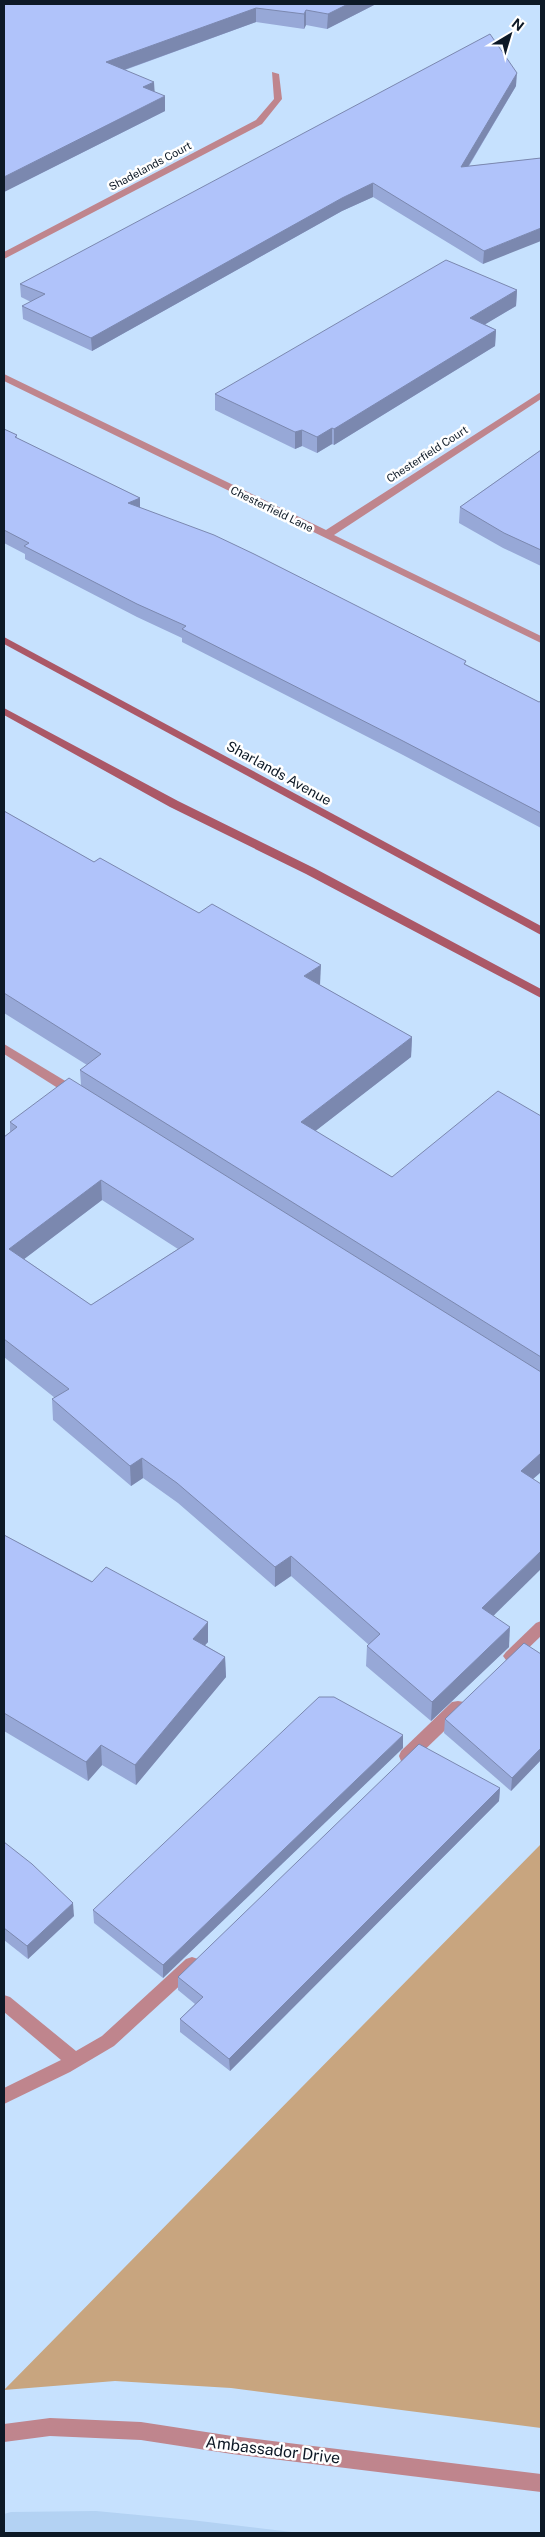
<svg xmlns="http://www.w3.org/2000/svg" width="545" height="2537" font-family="'Public Sans',sans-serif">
	<rect width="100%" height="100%" fill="#c6e1fe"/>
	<polygon fill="#b3d2f3" points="96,2511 191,2520 300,2533 4,2533 4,2514 11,2512"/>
	<polygon fill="#c8a57f" points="541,1844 541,2428 231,2388 115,2381 4,2390"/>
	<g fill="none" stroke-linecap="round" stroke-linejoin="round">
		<g fill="#bf858d" fill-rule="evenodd">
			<polygon points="4,1044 82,1091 84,1094 82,1097 72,1097 4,1054"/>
			<polygon points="541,1621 541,1636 516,1660 511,1662 506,1660 503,1656 506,1652 536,1623"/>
			<polygon points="458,1701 464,1702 466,1707 464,1712 413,1761 407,1763 401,1761 399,1756 401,1751 452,1702"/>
			<polygon points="192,1957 198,1959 200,1964 198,1969 114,2046 70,2072 4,2104 4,2088 61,2060 4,2012 4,1995 10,1997 76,2051 102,2036 186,1959"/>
		</g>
		<g fill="#bf858d" fill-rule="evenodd">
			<polygon points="272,72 279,74 282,99 262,124 4,259 4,252 256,120 274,99"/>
			<polygon points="4,374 326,530 541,392 541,399 334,535 541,636 541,643 4,381"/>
			<polygon points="50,2418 141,2422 232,2436 541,2474 541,2492 232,2454 141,2440 50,2436 4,2442 4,2424"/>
		</g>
		<g fill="#ab5867" fill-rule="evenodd">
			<polygon points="4,637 541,926 541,935 4,644"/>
			<polygon points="4,708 178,801 314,868 541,989 541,998 306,874 170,807 4,715"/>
		</g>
	</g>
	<g fill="#97a8d7" fill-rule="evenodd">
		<polygon points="4,4 376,4 327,29 306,25 304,29 256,22 125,70 155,92 165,111 4,192"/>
		<polygon points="516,86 469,166 541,158 483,264 373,197 342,211 92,351 23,319 22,306 31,302 21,297 20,284"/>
		<polygon points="517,290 516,306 485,324 496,330 495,346 334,445 332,444 317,453 302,446 295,449 215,410 215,394"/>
		<polygon points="4,429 17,435 17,438 140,498 140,508 466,661 465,664 539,702 541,701 541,828 403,755 182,642 182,638 137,617 25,559 25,554 4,543"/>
		<polygon points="541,450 541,566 503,548 459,523 460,507"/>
		<path d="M4 811 94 862 320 985 412 1037 411 1057 315 1131 392 1177 541 1116V1472L533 1479 494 1616 509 1647 431 1721 366 1666 367 1646 369 1645 291 1576 275 1587 178 1503 143 1478 131 1486 53 1420 52 1399 55 1398 4 1357V1137L10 1132V1122L81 1085 80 1070 87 1065 4 1013ZM102 1200 178 1249 91 1305 24 1259Z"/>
		<polygon points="4,1535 208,1642 205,1645 225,1657 226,1677 136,1785 102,1765 88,1781 4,1731"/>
		<polygon points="541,1654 541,1760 511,1791 444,1733 445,1719"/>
		<polygon points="403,1748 163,1978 94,1923 93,1910"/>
		<polygon points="500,1788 499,1801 230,2071 180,2032 180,2019 195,2004 178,1990 178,1977"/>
		<polygon points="4,1842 74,1916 28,1959 4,1940"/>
	</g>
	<g fill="#7b88af">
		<polygon points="348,4 376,4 327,29 328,14"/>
		<polygon points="256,8 256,22 107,76 106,62"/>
		<polygon points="306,10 306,25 304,29 304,14"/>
		<polygon points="517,73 516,86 460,180 461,167"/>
		<polygon points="154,82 155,97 143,87"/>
		<polygon points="165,96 165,111 4,192 4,177"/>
		<polygon points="373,183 373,197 342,211 92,351 91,338 342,198"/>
		<polygon points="541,228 541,241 483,264 484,251"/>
		<polygon points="517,290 516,306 469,334 470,318"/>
		<polygon points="496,330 495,346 334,445 334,429"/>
		<polygon points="332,428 332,444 317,453 317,437"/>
		<polygon points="302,430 302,446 295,449 295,432"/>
		<polygon points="140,498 140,512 128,503"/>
		<polygon points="321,965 320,985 304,976"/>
		<polygon points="412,1037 411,1057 300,1143 301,1122"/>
		<polygon points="101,1180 102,1200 11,1269 9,1249"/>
		<polygon points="541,1453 541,1472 519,1491 521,1471"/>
		<polygon points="142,1458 143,1478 131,1486 130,1466"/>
		<polygon points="541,1551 541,1569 481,1628 482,1608"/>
		<polygon points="291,1556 291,1576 275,1587 275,1567"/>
		<polygon points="208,1622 208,1642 193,1658 193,1639"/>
		<polygon points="510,1627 509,1647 431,1721 432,1702"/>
		<polygon points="225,1657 226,1677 136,1785 135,1765"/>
		<polygon points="403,1735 403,1748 163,1978 163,1965"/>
		<polygon points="101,1745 102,1765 88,1781 86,1762"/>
		<polygon points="541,1748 541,1760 511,1791 512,1778"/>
		<polygon points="500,1788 499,1801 230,2071 229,2059"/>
		<polygon points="73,1903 74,1916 28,1959 27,1946"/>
	</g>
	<g fill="#b0c3fa" stroke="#7b88af" fill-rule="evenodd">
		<polygon points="4,4 348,4 328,14 306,10 304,14 256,8 106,62 154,82 143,87 165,96 4,177"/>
		<polygon points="490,34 517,73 461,167 541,158 541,228 484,251 373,183 342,198 91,338 22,306 45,294 20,284"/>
		<polygon points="446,260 517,290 470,318 496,330 334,429 332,428 317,437 302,430 295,432 215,394"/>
		<polygon points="4,429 17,435 15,437 140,498 128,503 214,535 254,554 466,661 464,664 539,702 541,701 541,813 403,741 182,629 186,626 137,604 24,546 29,543 4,530"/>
		<polygon points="541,450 541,550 504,533 460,507"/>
		<polygon points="4,811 94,862 100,858 199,913 212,904 321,965 304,976 412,1037 301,1122 392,1177 498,1091 541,1116 541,1357 80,1070 101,1054 4,993"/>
		<path d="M69 1078 541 1372V1453L521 1471 541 1484V1551L482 1608 510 1627 432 1702 367 1646 380 1634 291 1556 275 1567 177 1483 142 1458 130 1466 52 1399 69 1389 4 1339V1137L17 1127 10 1122ZM101 1180 194 1239 91 1305 9 1249Z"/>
		<polygon points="4,1535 92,1582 106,1567 208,1622 193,1639 225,1657 135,1765 101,1745 86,1762 4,1713"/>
		<polygon points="524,1643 541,1654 541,1748 512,1778 445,1719"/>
		<polygon points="319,1697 334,1697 403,1735 163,1965 93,1910"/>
		<polygon points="419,1744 500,1788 229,2059 180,2019 203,1997 178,1977"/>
		<polygon points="4,1842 32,1864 73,1903 27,1946 4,1928"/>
	</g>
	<g text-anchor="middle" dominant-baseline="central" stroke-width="5" stroke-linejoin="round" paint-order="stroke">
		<g font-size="11" fill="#0d1926" stroke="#fff">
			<text transform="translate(150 166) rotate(-28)">Shadelands Court</text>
			<text transform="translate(427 454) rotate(-33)">Chesterfield Court</text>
			<text transform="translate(272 509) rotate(26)">Chesterfield Lane</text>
		</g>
		<g font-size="14" fill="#0d1926" stroke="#fff">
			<text transform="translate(279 773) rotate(29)">Sharlands Avenue</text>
		</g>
		<g font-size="16" fill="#0d1926" stroke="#fff">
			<text transform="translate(273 2450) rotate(7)">Ambassador Drive</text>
		</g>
	</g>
	<rect width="545" height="2537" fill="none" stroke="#0d1926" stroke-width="10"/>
	<g transform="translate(510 35) rotate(38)" stroke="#ffffff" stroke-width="4" paint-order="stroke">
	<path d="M0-4L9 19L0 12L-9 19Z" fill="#0d1926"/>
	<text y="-8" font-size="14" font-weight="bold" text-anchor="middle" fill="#0d1926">N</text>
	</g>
</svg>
